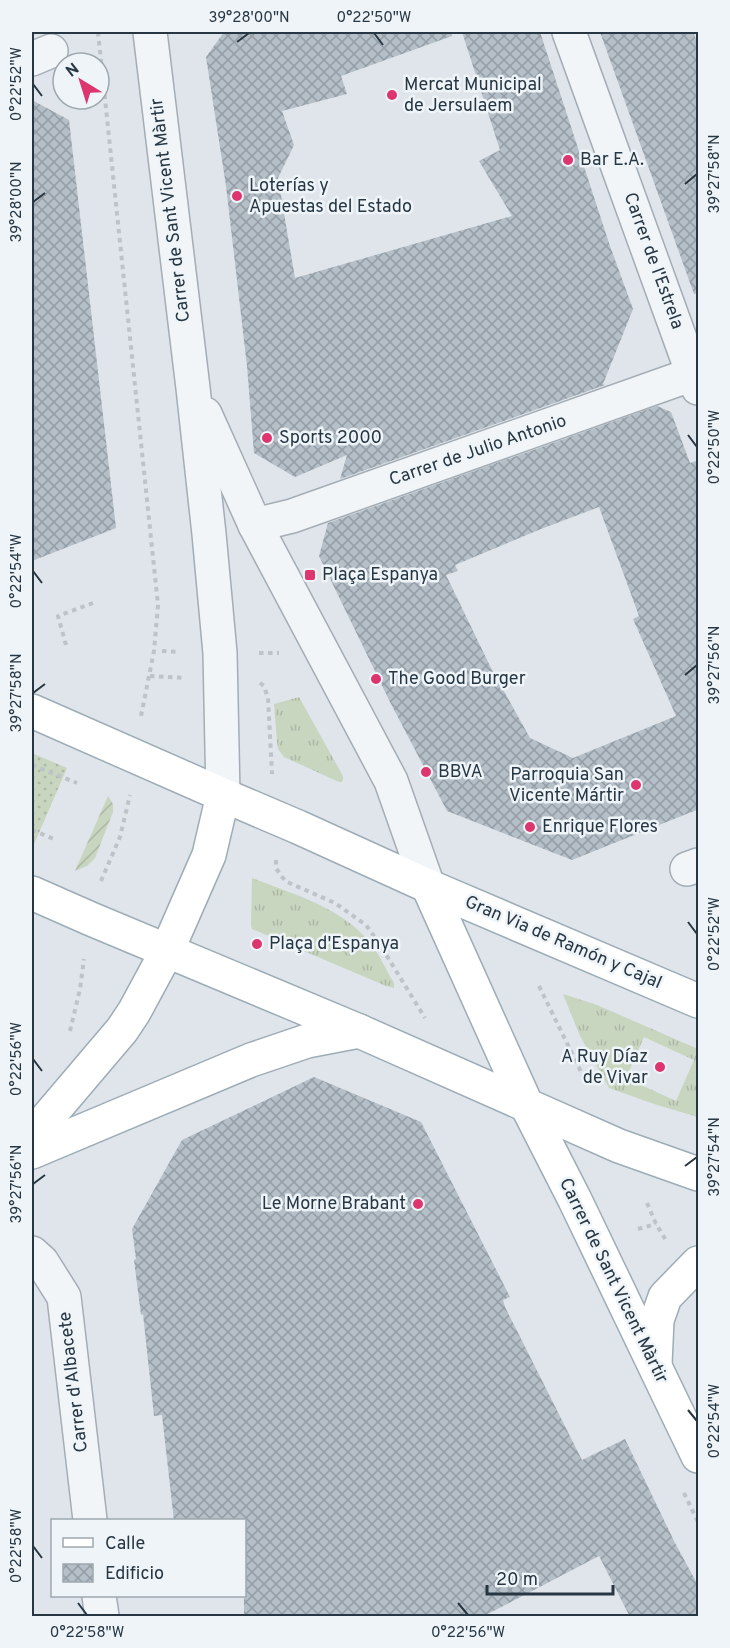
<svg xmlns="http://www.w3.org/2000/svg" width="730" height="1648" font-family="Overpass,sans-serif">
	<defs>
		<pattern id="grass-tufts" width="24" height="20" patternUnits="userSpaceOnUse" patternTransform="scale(1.5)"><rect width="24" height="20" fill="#c8d5bf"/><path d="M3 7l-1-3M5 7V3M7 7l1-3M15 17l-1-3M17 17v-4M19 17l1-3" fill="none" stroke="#acb7a5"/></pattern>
		<pattern id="park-dots" width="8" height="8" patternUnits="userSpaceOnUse" patternTransform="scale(1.5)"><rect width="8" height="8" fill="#c8d5bf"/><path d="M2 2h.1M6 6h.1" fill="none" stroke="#acb7a5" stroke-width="1.8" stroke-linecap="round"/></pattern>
		<pattern id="garden-furrows" width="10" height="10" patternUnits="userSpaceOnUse" patternTransform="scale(1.5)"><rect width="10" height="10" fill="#c8d5bf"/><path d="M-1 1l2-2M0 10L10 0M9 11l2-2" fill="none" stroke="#acb7a5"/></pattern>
		<pattern id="building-cross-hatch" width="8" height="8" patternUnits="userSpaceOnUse" patternTransform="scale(1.5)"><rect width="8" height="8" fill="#b5bfc8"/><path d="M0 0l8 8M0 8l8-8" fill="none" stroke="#939ca4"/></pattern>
	</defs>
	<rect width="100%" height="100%" fill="#dfe5ea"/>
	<g fill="url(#grass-tufts)" fill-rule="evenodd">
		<polygon points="299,697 343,776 343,779 342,782 339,782 284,757 278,749 277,742 274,704"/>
		<path d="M252 878C292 894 342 907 370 943 380 955 386 970 394 983V988L386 986 252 929 251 925Z"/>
		<path d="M563 994 597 1005 698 1049V1117L657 1105 609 1088 580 1036ZM644 1037 694 1060 676 1101 626 1078Z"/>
	</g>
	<polygon fill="url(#park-dots)" points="32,753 67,768 32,849"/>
	<polygon fill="url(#garden-furrows)" points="108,796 113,804 113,812 95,858 87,866 75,871"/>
	<g fill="url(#building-cross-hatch)" fill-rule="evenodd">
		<polygon points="224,32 452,32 452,36 341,76 347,94 282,111 294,145 278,178 295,278 512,216 479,161 500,150 462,32 540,32 610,246 633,309 603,384 605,385 340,479 347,455 295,477 254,453 247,366 226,186 206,57"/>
		<polygon points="600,32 693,32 699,46 699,293 694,294"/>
		<polygon points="32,100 69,120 116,528 32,561"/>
		<path d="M657 406 671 412 690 463 699 460V809L572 860 447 811 390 702 319 556 328 523ZM599 507 639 616 633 619 676 716 573 758 530 738 490 666 446 575 458 571 455 565 541 529Z"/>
		<polygon points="314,1077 421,1122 510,1297 503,1300 505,1307 582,1460 625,1439 675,1543 699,1587 699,1617 630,1617 599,1556 482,1617 244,1617 244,1521 174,1521 162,1415 154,1416 143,1314 141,1315 134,1260 136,1259 132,1229 182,1140"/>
	</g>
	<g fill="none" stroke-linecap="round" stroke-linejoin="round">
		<defs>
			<g id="minor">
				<polyline points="150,32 193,388 209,534 220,653 223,795"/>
				<polyline points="569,32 698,388"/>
				<polyline points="32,59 51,51"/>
				<polyline points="205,414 255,525 391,781 428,886"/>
				<polyline points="255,525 292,516 693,374 698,370"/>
				<polyline points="687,869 698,865"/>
				<polyline points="32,1253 42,1262 64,1297 90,1520"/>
				<polyline points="99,1596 102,1616"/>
			</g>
			<g id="major">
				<polyline points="32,711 223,795 298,827 428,886 698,1001"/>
				<polyline points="428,886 527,1106 575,1200 698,1456"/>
				<polyline points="32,893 91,919 359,1031 619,1146 698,1174"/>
				<polyline points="32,1136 122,1030 134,1012 167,951 209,855 223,795"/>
				<polyline points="32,1152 251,1060 307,1041 359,1031"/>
				<polyline points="655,1364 657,1320 665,1297 698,1263"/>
			</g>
		</defs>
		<use href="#minor" stroke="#a4adb5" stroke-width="36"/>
		<use href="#major" stroke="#9dacb7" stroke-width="36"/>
		<g stroke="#bdc3c9" stroke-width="4" stroke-dasharray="4.5 4.5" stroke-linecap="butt">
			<polyline points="98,32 158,605 154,651 141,716"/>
			<polyline points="66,645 58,616 93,603"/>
			<polyline points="162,651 180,652"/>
			<polyline points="259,653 279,653"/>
			<polyline points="150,676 184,678"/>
			<polyline points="260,683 264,686 268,698 272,774"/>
			<polyline points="32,765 77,783"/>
			<polyline points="32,830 56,840"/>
			<polyline points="276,860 276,868 281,876 287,882 335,903 366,925 379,943 425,1018"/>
			<polyline points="101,881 120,837 130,795"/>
			<polyline points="539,986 585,1080"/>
			<polyline points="70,1031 80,989 84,959"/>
			<polyline points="647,1203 656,1224 667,1242"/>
			<polyline points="638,1229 656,1224"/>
			<polyline points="684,1493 698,1522"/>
		</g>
		<use href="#minor" stroke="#f2f5f8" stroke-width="33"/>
		<use href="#major" stroke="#fff" stroke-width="33"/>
	</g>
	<path fill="none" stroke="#263643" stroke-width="2" d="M374 33 383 45M237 42 249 33M33 84 42 96M685 184 697 174M33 202 45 193M688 435 697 447M33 571 42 583M685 675 697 665M33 693 45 684M688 922 697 934M33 1059 42 1071M685 1166 697 1157M33 1184 45 1175M688 1410 697 1421M33 1546 42 1558M78 1603 87 1615M458 1603 468 1615"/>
	<g fill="#dd356e" stroke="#eef4f7" stroke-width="2">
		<circle cx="392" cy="95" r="6"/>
		<circle cx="568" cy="160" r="6"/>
		<circle cx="237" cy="196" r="6"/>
		<circle cx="267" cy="438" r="6"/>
		<rect x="304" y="569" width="12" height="12" rx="3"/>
		<circle cx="376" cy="679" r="6"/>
		<circle cx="426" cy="772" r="6"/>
		<circle cx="636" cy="785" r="6"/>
		<circle cx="530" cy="827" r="6"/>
		<circle cx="257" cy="944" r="6"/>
		<circle cx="660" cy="1067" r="6"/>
		<circle cx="418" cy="1204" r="6"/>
	</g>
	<g text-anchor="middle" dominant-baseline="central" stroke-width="5" stroke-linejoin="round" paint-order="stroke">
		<g font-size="18" fill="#263643" stroke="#eef4f7" text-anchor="start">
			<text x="404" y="85">Mercat Municipal<tspan x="404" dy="21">de Jersulaem</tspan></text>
			<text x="580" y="160">Bar E.A.</text>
			<text x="249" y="186">Loterías y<tspan x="249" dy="21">Apuestas del Estado</tspan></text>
			<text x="279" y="438">Sports 2000</text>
			<text x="322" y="575">Plaça Espanya</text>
			<text x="388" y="679">The Good Burger</text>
			<text x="438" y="772">BBVA</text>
			<text x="624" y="775" text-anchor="end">Parroquia San<tspan x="624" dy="21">Vicente Mártir</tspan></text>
			<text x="542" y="827">Enrique Flores</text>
			<text x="269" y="944">Plaça d'Espanya</text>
			<text x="648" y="1057" text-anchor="end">A Ruy Díaz<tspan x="648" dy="21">de Vivar</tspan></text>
			<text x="406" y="1204" text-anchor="end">Le Morne Brabant</text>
		</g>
		<g font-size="18" fill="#263643" stroke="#eef4f7">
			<text transform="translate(171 210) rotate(-97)">Carrer de Sant Vicent Màrtir</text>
			<text transform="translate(653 261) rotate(70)">Carrer de l'Estrela</text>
			<text transform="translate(478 451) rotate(-19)">Carrer de Julio Antonio</text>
			<text transform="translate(563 943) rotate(23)">Gran Via de Ramón y Cajal</text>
			<text transform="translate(613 1281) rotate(64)">Carrer de Sant Vicent Màrtir</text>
			<text transform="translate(74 1382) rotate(-97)">Carrer d'Albacete</text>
		</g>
	</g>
	<rect width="730" height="1648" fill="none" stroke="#eef4f7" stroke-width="66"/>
	<rect x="51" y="1519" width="195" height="78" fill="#eef4f7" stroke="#9ea8af" stroke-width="1.5"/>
	<rect x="63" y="1538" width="30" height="9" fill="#ffffff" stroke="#9ea8af" stroke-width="1.5"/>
	<text x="105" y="1549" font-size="18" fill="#263643">Calle</text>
	<rect x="63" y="1564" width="30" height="18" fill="url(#building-cross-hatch)" stroke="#9ea8af" stroke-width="1.5"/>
	<text x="105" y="1579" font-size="18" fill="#263643">Edificio</text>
	<g transform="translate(81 81) rotate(322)"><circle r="28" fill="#eef4f7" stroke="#9ea8af" stroke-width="1.5"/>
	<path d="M0-4.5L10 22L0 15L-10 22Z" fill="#dd356e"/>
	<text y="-9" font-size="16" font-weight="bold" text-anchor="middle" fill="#263643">N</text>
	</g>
	<path d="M487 1585v9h126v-9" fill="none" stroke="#263643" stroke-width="3"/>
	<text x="496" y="1585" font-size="18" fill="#263643" stroke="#eef4f7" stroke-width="4.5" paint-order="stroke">20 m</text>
	<rect x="33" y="33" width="664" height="1582" fill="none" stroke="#263643" stroke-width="2"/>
	<g font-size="15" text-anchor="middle" fill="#263643">
		<text x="249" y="22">39°28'00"N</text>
		<text x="374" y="22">0°22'50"W</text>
		<text transform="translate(16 84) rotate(-90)" y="5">0°22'52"W</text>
		<text transform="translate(714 174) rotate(-90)" y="5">39°27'58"N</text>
		<text transform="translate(16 202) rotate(-90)" y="5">39°28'00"N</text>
		<text transform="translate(714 447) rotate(-90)" y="5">0°22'50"W</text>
		<text transform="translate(16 571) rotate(-90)" y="5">0°22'54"W</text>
		<text transform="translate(714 665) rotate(-90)" y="5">39°27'56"N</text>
		<text transform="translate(16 693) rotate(-90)" y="5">39°27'58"N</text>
		<text transform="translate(714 934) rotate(-90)" y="5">0°22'52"W</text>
		<text transform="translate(16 1059) rotate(-90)" y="5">0°22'56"W</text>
		<text transform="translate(714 1157) rotate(-90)" y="5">39°27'54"N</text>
		<text transform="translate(16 1184) rotate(-90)" y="5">39°27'56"N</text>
		<text transform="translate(714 1421) rotate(-90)" y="5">0°22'54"W</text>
		<text transform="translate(16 1546) rotate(-90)" y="5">0°22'58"W</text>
		<text x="87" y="1637">0°22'58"W</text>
		<text x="468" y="1637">0°22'56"W</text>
	</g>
</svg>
